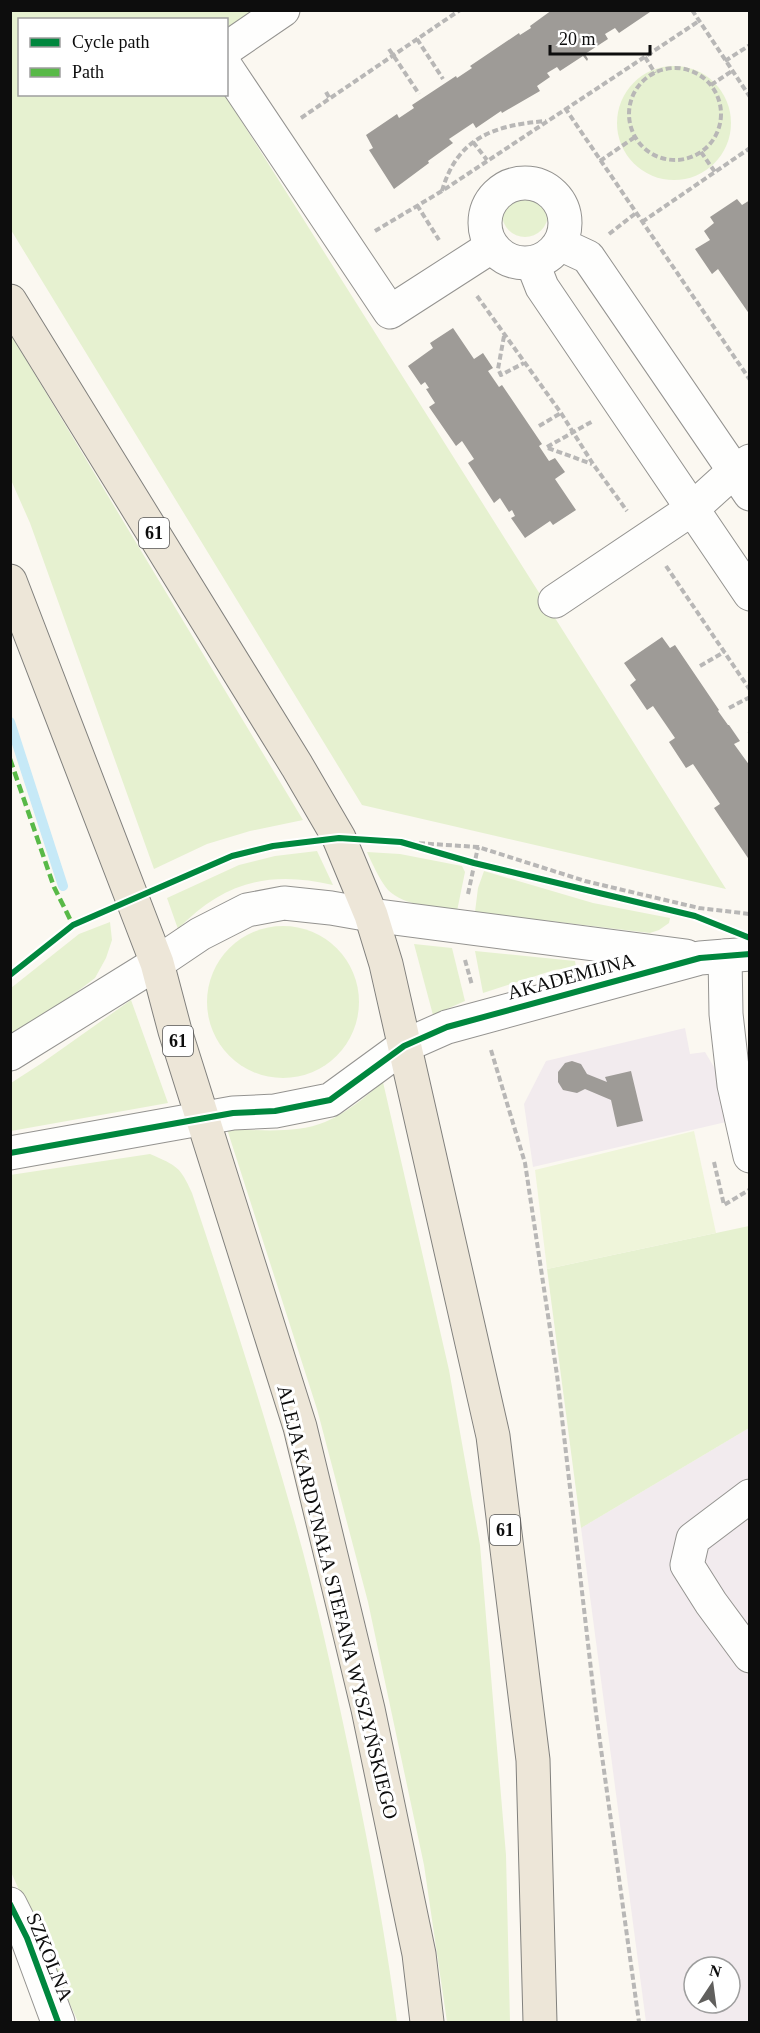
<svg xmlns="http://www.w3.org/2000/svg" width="760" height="2033" font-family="'Times New Roman',serif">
	<rect width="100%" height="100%" fill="#fbf8f1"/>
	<g fill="#f2ebee" fill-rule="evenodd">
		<polygon points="685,1028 690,1054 705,1052 720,1077 726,1122 533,1167 524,1104 546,1061"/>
		<path d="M749 1428V2022H646L581 1528ZM694 1967H730V2003H694Z"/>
	</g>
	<g fill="#e6f1d0">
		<polygon points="11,11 258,11 227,29 226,20 20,20 20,94 225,95 726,889 362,805 11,230"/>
		<circle cx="674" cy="123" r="57"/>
		<circle cx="525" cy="214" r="23"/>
		<polygon points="10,333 303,820 250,831 207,844 154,869 30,523 11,480"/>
		<path d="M317 851 333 885C270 870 223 882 178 929L167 898 239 865 275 856Z"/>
		<path d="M367 852 400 854 462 866 465 872 457 911C435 907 404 906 388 890 379 879 373 865 367 852Z"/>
		<polygon points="484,871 593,903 670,918 669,923 659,930 650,933 475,912 478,888"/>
		<polygon points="110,922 112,940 106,958 95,978 70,997 11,1034 11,988 79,934"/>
		<circle cx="283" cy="1002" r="76"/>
		<polygon points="414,944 452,948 465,1001 433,1015"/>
		<polygon points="475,951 575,961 576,967 554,970 483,993"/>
		<polygon points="131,1000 168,1103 11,1131 11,1083 42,1063"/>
		<path d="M383 1082 449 1370 480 1545 506 1855 510 2022H447L424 1865 368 1602 317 1409 227 1129C258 1130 296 1134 325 1122 347 1113 365 1097 383 1082Z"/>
		<path d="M150 1154C177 1166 180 1166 192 1193 227 1298 261 1403 291 1509 314 1588 332 1670 349 1751 368 1841 385 1931 397 2022H78L11 1872 10 1175Z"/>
		<polygon points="749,1226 749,1428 581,1528 547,1269"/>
	</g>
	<polygon fill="#eff5da" points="694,1131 716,1233 547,1269 535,1170"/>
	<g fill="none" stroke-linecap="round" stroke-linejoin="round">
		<polyline stroke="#c6e9f7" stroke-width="10" points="10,722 63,886"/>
	</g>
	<g fill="#9e9b97">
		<polygon points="552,10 649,10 650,12 619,33 615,28 605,34 608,39 585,54 588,59 587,61 583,56 560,71 557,67 547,73 550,77 537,86 540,91 502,113 501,111 476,128 473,123 449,139 453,143 428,161 429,163 394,189 369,150 373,148 366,135 397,114 399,118 414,108 412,105 456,76 457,78 472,68 470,66 519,33 520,35 531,28 530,26"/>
		<polygon points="737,199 742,205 750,200 750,315 718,269 712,274 695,249 710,240 704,231 714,223 710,217"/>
		<polygon points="453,328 474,359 483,353 493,368 488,371 499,387 502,385 542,444 539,446 549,461 555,458 565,472 555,479 576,510 553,525 550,521 525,538 511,518 515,516 512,510 509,512 500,498 494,503 468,463 474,459 462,441 456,446 429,407 435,403 426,389 429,388 425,382 421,385 408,366 433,348 430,343"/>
		<polygon points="662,637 670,648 675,645 719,710 718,711 728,725 729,725 740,741 734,744 750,766 750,861 714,808 720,804 693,764 686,768 669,742 675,738 653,706 647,710 630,685 636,680 624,663"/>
		<polygon points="572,1061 581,1064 587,1074 607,1082 605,1077 631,1071 643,1121 617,1127 611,1100 585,1089 577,1093 563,1090 558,1082 558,1072 565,1063"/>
	</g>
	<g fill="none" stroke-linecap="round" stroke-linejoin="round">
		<defs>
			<g id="minor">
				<polyline points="226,49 283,10"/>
				<polyline points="226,67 390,312 491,247"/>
				<circle cx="525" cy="223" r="40"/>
				<polyline points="560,244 588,257 750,494"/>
				<polyline points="533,264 542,287 750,594"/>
				<polyline points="555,601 692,509 734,471 750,461"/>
				<polyline points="725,956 726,1014 734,1085 750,1156"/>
				<polyline points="10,1054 157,963 200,934 247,910 284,903 331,908 371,915 686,956"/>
				<polyline points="10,1153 233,1113 275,1111 330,1100 404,1046 447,1027 700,958 750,954"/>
				<polyline points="750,1496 693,1539 687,1565 711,1603 750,1656"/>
				<polyline points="10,1904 27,1938 58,2022"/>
			</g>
			<g id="major">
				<polyline points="10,301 297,766 339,838 371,915 386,964 493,1436 533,1760 540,2022"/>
				<polyline points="10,581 157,963 175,1031 300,1427 368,1709 419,1954 427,2022"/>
			</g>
		</defs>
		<use href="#minor" stroke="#949390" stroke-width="35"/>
		<use href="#major" stroke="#81807d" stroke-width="35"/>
		<g stroke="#b8b7b6" stroke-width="4" stroke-dasharray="6 3" stroke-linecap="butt">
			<polyline points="692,10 750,97"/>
			<polyline points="417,39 443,79"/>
			<polyline points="389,49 419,94"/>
			<polyline points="645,57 655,73"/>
			<polyline points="725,61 750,45"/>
			<circle cx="675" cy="114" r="46"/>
			<polyline points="711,85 732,71"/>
			<polyline points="326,92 330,99"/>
			<polyline points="565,108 750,380"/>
			<polyline points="301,118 460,10"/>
			<polyline points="473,142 487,160"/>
			<polyline points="701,152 715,172"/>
			<polyline points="600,161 635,137"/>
			<path d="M442 191C457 138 494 125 546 121"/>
			<polyline points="417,205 439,240"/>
			<polyline points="642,222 750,148"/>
			<polyline points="375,231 442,191 699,21"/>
			<polyline points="609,234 636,213"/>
			<polyline points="477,296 561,413 593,464 627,511"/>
			<polyline points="504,336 498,369 501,375 524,363"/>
			<polyline points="539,426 561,413"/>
			<polyline points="547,447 593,421"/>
			<polyline points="548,448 592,464"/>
			<polyline points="666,566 750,690"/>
			<polyline points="700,666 724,652"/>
			<polyline points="729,708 750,697"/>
			<polyline points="749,734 750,733"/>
			<polyline points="401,842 478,847 585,881 699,908 750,914"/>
			<polyline points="468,894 478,847"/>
			<polyline points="465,960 472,985"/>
			<polyline points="491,1050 525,1163 557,1375 596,1713 639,2022"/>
			<polyline points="714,1162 724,1205 749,1190"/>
		</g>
		<use href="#minor" stroke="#fefefd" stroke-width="33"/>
		<use href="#major" stroke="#ede6d8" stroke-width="33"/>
		<polyline stroke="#58b947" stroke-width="4.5" stroke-dasharray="9 4.5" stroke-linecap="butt" points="10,759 54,887 73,925"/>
		<defs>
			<g id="cycleway">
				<polyline points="10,975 73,925 232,856 273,846 339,838 401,842 474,863 695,916 750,938"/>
				<polyline points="10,1153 233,1113 275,1111 330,1100 404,1046 447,1027 700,958 750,954"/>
				<polyline points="10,1904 27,1938 58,2022"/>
			</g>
		</defs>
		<use href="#cycleway" stroke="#fff" stroke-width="10"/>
		<use href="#cycleway" stroke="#00873e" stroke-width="6"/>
	</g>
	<g text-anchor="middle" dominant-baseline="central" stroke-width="6" stroke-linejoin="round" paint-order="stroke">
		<g fill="#fff" stroke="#565656" stroke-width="1.5">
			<rect x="139" y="518" width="30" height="30" rx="4.5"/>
			<rect x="163" y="1026" width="30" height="30" rx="4.5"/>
			<rect x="490" y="1515" width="30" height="30" rx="4.5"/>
		</g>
		<g font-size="18" font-weight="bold" fill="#0d0d0d">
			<text x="154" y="533">61</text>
			<text x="178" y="1041">61</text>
			<text x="505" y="1530">61</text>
		</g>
		<g font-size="20" fill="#0d0d0d" stroke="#fff">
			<text transform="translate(571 976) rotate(-15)">AKADEMIJNA</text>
			<text transform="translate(338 1602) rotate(76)">ALEJA KARDYNAŁA STEFANA WYSZYŃSKIEGO</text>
			<text transform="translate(50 1957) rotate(68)">SZKOLNA</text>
		</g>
	</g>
	<rect width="760" height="2033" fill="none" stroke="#0d0d0d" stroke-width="24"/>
	<rect x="18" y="18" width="210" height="78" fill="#ffffff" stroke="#9e9e9e" stroke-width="1.5"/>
	<rect x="30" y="38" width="30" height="9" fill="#00873e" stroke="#9e9e9e" stroke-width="1.5"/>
	<text x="72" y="48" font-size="18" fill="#0d0d0d">Cycle path</text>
	<rect x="30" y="68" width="30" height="9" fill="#58b947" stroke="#9e9e9e" stroke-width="1.5"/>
	<text x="72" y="78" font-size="18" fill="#0d0d0d">Path</text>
	<g transform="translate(712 1985) rotate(13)"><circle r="28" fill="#ffffff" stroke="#9e9e9e" stroke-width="1.5"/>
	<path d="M0-4.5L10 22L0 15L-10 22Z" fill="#605f5d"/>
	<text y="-9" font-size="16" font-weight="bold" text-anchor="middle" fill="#0d0d0d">N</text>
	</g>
	<path d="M550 45v9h100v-9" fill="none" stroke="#0d0d0d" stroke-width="3"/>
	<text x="559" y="45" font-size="18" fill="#0d0d0d" stroke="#ffffff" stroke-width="4.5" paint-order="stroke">20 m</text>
</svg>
